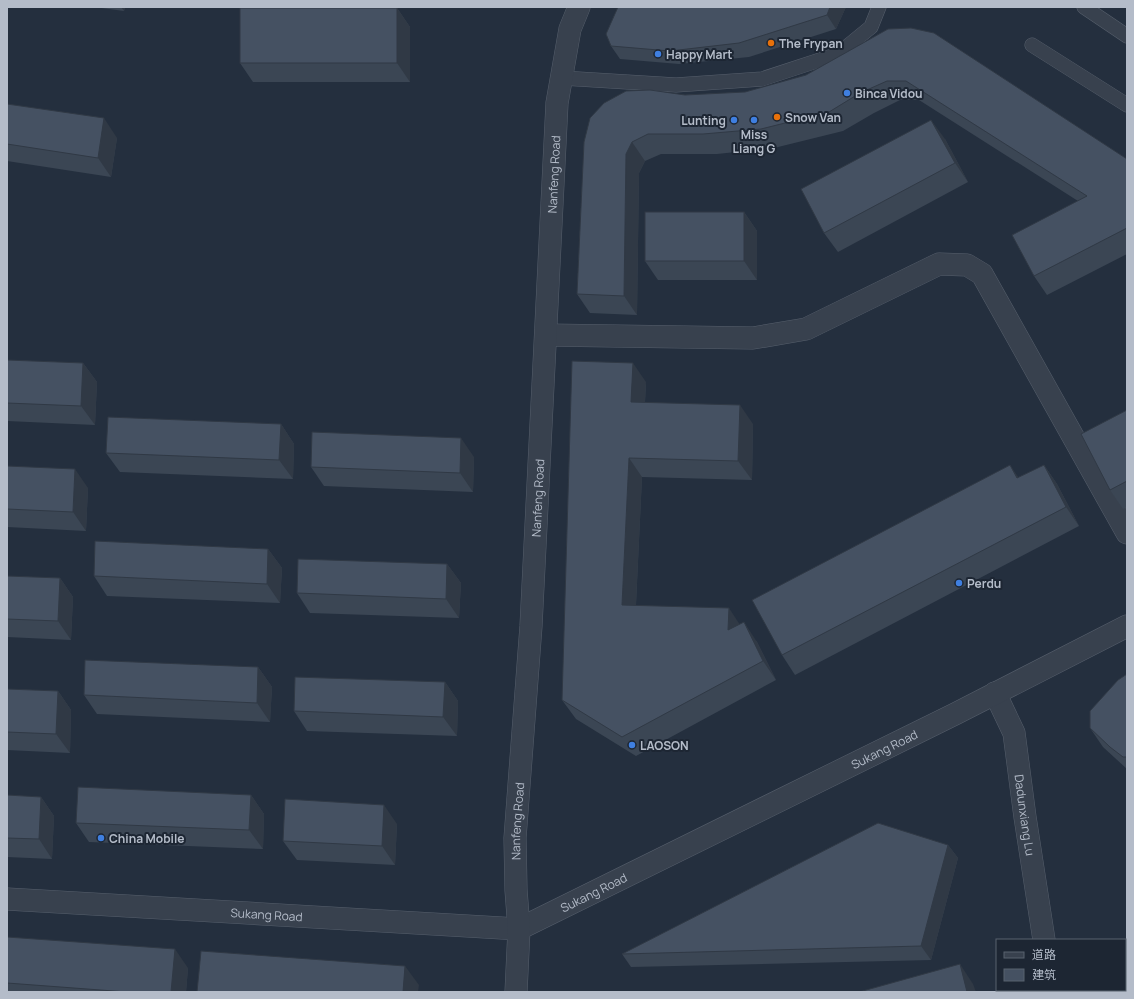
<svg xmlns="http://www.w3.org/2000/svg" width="1134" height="999" font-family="Manrope,'Noto Sans SC',sans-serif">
	<rect width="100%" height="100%" fill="#242f3e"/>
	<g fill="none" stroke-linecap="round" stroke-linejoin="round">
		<defs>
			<g id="lane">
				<polyline points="1084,7 1127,36"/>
				<polyline points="1032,45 1127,105"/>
				<polyline points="562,78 676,85 762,79 838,54 871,27 879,7"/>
			</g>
			<g id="street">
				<polyline points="546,335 753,338 806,329 939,264 967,265 982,274 1127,533"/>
				<path id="s1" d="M995 693 1014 733 1025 817 1044 940"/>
				<path id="s2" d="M7 899 519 929 955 714 1127 626"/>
				<polyline points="1125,985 1127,985"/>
				<polyline points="1053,990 1053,992"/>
				<path id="s3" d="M516 992 519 929 516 890 515 838 531 626 557 103 570 29 579 7"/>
			</g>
		</defs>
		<use href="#lane" stroke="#565f6c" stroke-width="15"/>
		<use href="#street" stroke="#565f6c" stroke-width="23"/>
		<use href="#lane" stroke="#38414e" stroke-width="14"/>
		<use href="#street" stroke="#38414e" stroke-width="22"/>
	</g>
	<g fill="#3b4654">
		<polygon points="94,7 125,7 124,11"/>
		<polygon points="618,7 846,7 836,29 749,57 679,64 620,59 611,46"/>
		<polygon points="397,8 410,27 410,82 253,82 240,63"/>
		<polygon points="888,29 1127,159 1127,254 1047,295 1034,276 1078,201 919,100 900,100 874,113 843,131 774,148 717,154 661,154 645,161 639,173 637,315 590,313 577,294 584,142 685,95 745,92 806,75"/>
		<polygon points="7,104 117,138 111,177 7,161"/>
		<polygon points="945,139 968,182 838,252 824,233"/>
		<polygon points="744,212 757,231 757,280 658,280 645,261"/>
		<polygon points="7,360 83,363 97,382 95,425 7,421"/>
		<polygon points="646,382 645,402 753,424 752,480 642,477 636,605 740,624 757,642 776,680 636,756 576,719 562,700"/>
		<polygon points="1127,410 1127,507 1123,509 1110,490"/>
		<polygon points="281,424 294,444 293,479 120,472 106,453"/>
		<polygon points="474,457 473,492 324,486 311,467"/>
		<polygon points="1044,465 1057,484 1079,526 795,675 782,655 1018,478"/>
		<polygon points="7,466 88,488 86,531 7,527"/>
		<polygon points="268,549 282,568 280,603 107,596 94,576"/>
		<polygon points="447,564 461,583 459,618 310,613 297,593"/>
		<polygon points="7,576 60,578 73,597 71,640 7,637"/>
		<polygon points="258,667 272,687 270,722 97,714 84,695"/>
		<polygon points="1127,674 1127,769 1103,747 1090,728"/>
		<polygon points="445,682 458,701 457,736 307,731 294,711"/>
		<polygon points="7,689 58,691 71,710 70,753 7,750"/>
		<polygon points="7,795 41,797 54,816 52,859 7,857"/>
		<polygon points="251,795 264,814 263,849 89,842 76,823"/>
		<polygon points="397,824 395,865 297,860 283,841"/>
		<polygon points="948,845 958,858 931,960 631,967 622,954"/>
		<polygon points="7,937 188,968 186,992 7,992"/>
	</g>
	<g fill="#303945">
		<polygon points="121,7 125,7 124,11"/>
		<polygon points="830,7 846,7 836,29 827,15"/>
		<polygon points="397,8 410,27 410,82 397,63"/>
		<polygon points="104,118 117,138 111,177 98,158"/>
		<polygon points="931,120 945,139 968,182 955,163"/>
		<polygon points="632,142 645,161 639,173 637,315 624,296 626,154"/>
		<polygon points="744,212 757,231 757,280 744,261"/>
		<polygon points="83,363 97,382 95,425 81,406"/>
		<polygon points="633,363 646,382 644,421 631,402"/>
		<polygon points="740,405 753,424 752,480 738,461"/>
		<polygon points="281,424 294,444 293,479 279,460"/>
		<polygon points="461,438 474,457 473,492 460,473"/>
		<polygon points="629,458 642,477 635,624 622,605"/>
		<polygon points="1010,465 1023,484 1017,478"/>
		<polygon points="1044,465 1057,484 1079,526 1066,507"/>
		<polygon points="75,469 88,488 86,531 73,512"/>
		<polygon points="268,549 282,568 280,603 267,584"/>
		<polygon points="447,564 461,583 459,618 446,599"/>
		<polygon points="60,578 73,597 71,640 58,621"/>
		<polygon points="729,608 742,628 728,630"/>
		<polygon points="744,622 757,642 776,680 763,661"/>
		<polygon points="258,667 272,687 270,722 257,703"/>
		<polygon points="445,682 458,701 457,736 443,717"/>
		<polygon points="58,691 71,710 70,753 56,734"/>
		<polygon points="251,795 264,814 263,849 249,830"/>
		<polygon points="41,797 54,816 52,859 39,839"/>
		<polygon points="384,805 397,824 395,865 382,846"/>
		<polygon points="948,845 958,858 931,960 921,946"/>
		<polygon points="175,949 188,968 186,992 171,992"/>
		<polygon points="960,964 973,984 976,992 967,992"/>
		<polygon points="405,966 419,985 418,992 403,992"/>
	</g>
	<g fill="#455162" stroke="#303945">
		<polygon points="618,7 830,7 827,15 739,43 670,51 611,46 606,34"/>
		<rect x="240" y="8" width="157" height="55"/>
		<polygon points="911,28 934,33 1127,159 1127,228 1034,276 1012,235 1087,196 906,81 887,81 860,93 829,112 761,129 703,134 648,134 632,142 626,154 624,296 577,294 584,142 590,118 604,103 626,91 650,90 685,95 745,92 806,75 888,29"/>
		<polygon points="7,104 104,118 98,158 7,144"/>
		<polygon points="931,120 955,163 824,233 801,189"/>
		<rect x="645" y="212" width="99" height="49"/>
		<polygon points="7,360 83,363 81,406 7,403"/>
		<polygon points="572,361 633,363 631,402 740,405 738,461 629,458 622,605 729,608 728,630 744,622 763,661 622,737 562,700"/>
		<polygon points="1127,410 1127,481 1110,490 1081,434"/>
		<polygon points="108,417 281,424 279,460 106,453"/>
		<polygon points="312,432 461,438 460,473 311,467"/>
		<polygon points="1010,465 1017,478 1044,465 1066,507 782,655 752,600"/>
		<polygon points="7,466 75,469 73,512 7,509"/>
		<polygon points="95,541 268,549 267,584 94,576"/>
		<polygon points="298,559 447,564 446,599 297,593"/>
		<polygon points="7,576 60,578 58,621 7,619"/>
		<polygon points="85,660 258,667 257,703 84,695"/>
		<polygon points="1127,674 1127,757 1123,757 1110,747 1090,728 1090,711 1118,680"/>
		<polygon points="295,677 445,682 443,717 294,711"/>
		<polygon points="7,689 58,691 56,734 7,732"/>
		<polygon points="78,787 251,795 249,830 76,823"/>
		<polygon points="7,795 41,797 39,839 7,838"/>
		<polygon points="285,799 384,805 382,846 283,841"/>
		<polygon points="878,823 948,845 921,946 622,954"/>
		<polygon points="7,937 175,949 171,992 127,992 7,983"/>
		<polygon points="201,951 405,966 403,992 197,992"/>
		<polygon points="960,964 967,992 859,992"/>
	</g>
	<g fill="#e8710a" stroke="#1d2633" stroke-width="1.5">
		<circle cx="771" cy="43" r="4"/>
		<circle cx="777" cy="117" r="4"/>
	</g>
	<g fill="#3f7fe0" stroke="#1d2633" stroke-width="1.5">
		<circle cx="658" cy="54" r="4"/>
		<circle cx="847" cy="93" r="4"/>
		<circle cx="734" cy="120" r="4"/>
		<circle cx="754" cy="120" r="4"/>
		<circle cx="959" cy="583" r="4"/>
		<circle cx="632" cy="745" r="4"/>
		<circle cx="101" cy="838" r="4"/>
	</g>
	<g text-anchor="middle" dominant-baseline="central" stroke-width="4" stroke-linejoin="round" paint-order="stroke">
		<g font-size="12" font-weight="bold" fill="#b4bcc9" stroke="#1d2633" text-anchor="start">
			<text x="779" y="43">The Frypan</text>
			<text x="666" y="54">Happy Mart</text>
			<text x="855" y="93">Binca Vidou</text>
			<text x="785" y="117">Snow Van</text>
			<text x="726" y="120" text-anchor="end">Lunting</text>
			<text x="754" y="134" text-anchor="middle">Miss<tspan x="754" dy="14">Liang G</tspan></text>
			<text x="967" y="583">Perdu</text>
			<text x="640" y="745">LAOSON</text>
			<text x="109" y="838">China Mobile</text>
		</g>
		<g font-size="12" fill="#b4bcc9" stroke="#1d2633">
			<text stroke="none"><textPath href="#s3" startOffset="819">Nanfeng Road</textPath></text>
			<text stroke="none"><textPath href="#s3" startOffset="495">Nanfeng Road</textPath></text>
			<text stroke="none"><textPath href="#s2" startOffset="920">Sukang Road</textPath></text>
			<text stroke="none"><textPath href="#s1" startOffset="127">Dadunxiang Lu</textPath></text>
			<text stroke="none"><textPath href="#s3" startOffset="171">Nanfeng Road</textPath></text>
			<text stroke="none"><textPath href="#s2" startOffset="596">Sukang Road</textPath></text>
			<text stroke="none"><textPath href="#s2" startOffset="260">Sukang Road</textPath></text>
		</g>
	</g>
	<rect width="1134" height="999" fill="none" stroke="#b4bcc9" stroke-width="16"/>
	<rect x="996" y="939" width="130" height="52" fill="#1d2633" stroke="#59626f"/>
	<rect x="1004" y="952" width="20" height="6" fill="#38414e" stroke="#59626f"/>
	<text x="1032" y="959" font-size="12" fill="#b4bcc9">道路</text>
	<rect x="1004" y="969" width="20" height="12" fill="#455162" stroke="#59626f"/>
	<text x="1032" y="979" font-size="12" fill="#b4bcc9">建筑</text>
</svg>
